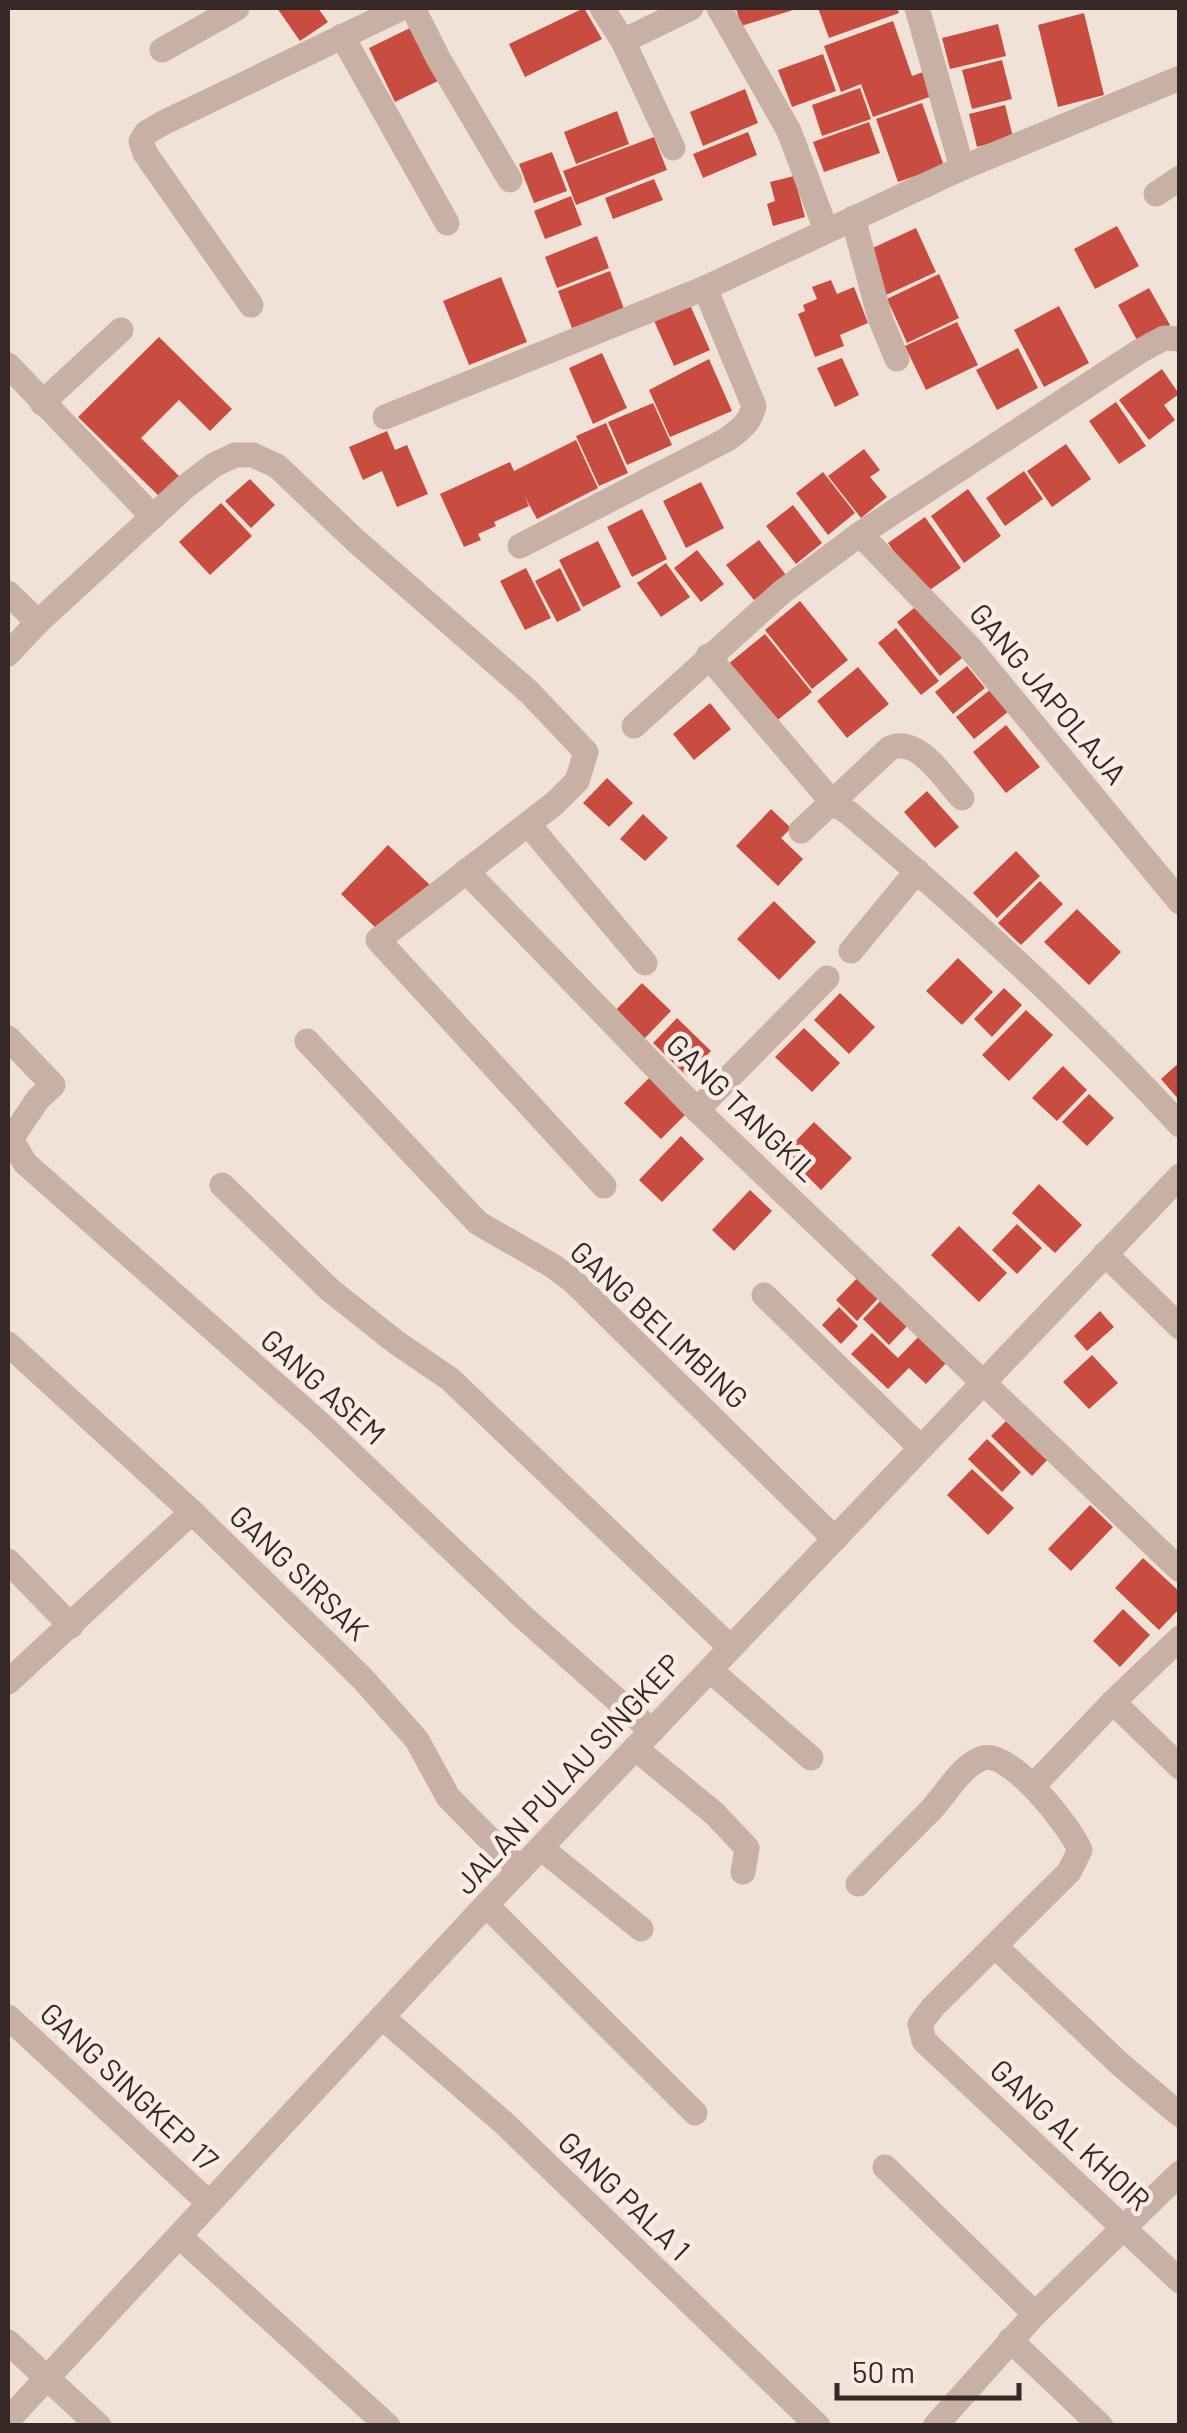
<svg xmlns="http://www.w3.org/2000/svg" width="1187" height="2433" font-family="Barlow,sans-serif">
	<rect width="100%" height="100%" fill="#f1e2d8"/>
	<g fill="#c84c3f">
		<polygon points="277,8 318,8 328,22 300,41"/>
		<polygon points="584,8 602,39 525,77 509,44"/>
		<polygon points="736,8 800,8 741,26"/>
		<polygon points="818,8 897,8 899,13 829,38"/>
		<polygon points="1084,13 1104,95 1058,107 1038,25"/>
		<polygon points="893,21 912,76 926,71 935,95 873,117 861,84 841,92 824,46"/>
		<polygon points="998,24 1006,56 950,69 942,38"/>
		<polygon points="414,26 440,80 395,102 369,48"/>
		<polygon points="823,54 836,91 792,107 778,70"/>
		<polygon points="1002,60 1012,99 972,109 962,70"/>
		<polygon points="860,88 871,119 822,136 812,105"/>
		<polygon points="745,89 758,123 703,146 690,112"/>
		<polygon points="922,103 944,166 898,182 876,119"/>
		<polygon points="1005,105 1013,137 977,147 969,114"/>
		<polygon points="617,111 629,144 576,164 564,132"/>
		<polygon points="869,122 880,153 824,172 813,142"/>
		<polygon points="748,132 757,155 703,178 693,154"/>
		<polygon points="654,137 667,170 576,205 563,171"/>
		<polygon points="552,152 567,191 534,203 519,164"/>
		<polygon points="794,176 805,217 773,226 767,204 775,201 770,182"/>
		<polygon points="654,179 663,200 613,219 605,198"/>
		<polygon points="571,196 582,225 545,239 534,211"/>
		<polygon points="1117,226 1139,266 1095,289 1074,249"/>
		<polygon points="916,228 936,272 884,296 864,252"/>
		<polygon points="597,236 609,268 557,288 545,257"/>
		<polygon points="610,271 624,309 572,328 558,291"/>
		<polygon points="939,274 959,318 907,343 887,299"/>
		<polygon points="501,277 527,342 469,365 443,301"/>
		<polygon points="831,280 837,294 854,287 868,323 840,335 844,346 815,357 798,314 805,311 803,305 817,299 812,287"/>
		<polygon points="1149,288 1170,325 1138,342 1118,305"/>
		<polygon points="687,298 710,350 674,366 651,314"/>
		<polygon points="1059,306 1089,363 1044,387 1014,330"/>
		<polygon points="957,322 978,365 926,390 905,346"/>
		<polygon points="159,337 232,409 210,431 179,400 141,438 181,478 161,498 78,417"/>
		<polygon points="1018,348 1038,388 997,410 976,370"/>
		<polygon points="602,353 627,408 593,424 569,368"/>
		<polygon points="842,358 859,395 835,407 817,368"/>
		<polygon points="709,359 732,411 670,437 649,390"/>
		<polygon points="1162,369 1179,394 1164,405 1175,420 1149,440 1119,400"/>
		<polygon points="1116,402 1146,446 1119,464 1089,421"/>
		<polygon points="653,403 672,445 627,465 608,422"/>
		<polygon points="606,423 628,473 599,486 576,436"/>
		<polygon points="387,431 395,450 407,445 428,494 397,507 382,471 363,480 349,447"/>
		<polygon points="576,440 598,488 537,519 524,495 529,506 494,522 496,526 478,534 481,540 464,547 440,494 510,462 514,471"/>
		<polygon points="1066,444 1091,479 1052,507 1027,471"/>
		<polygon points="864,449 880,470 870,477 887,497 861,518 828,476"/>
		<polygon points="1024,471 1043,499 1005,526 986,498"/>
		<polygon points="823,472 855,513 828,535 796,493"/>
		<polygon points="250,479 275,505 251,528 225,501"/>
		<polygon points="701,482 724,528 686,548 663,501"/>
		<polygon points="968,489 1001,536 964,563 931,516"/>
		<polygon points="221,503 252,536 210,575 179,542"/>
		<polygon points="793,505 822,543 796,564 766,526"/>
		<polygon points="642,509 667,559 632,577 607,527"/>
		<polygon points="925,517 961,568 924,594 888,543"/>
		<polygon points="759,540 786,575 754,600 726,565"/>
		<polygon points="598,541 621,587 583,607 559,560"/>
		<polygon points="697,550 724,584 701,602 674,568"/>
		<polygon points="666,563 690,597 661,617 637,583"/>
		<polygon points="526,568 551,618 525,630 500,581"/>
		<polygon points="560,568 581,610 557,622 535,581"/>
		<polygon points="800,601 848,660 812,689 765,630"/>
		<polygon points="919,604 962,658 940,676 897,622"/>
		<polygon points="896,628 939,681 921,695 878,643"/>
		<polygon points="765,634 812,692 774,723 727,665"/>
		<polygon points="967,666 985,688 953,714 935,692"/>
		<polygon points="858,667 889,704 847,738 817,701"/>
		<polygon points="991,689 1009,711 974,739 956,717"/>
		<polygon points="710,703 731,729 694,760 673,734"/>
		<polygon points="1006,725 1040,767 1006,793 973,752"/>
		<polygon points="607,778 633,803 609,827 583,803"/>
		<polygon points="927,791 959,827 935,848 904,812"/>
		<polygon points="771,809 791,828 781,838 803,859 778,886 736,846"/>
		<polygon points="643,814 668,838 645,861 620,839"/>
		<polygon points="388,845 430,885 382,934 341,894"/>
		<polygon points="1016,851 1040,876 997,918 973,893"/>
		<polygon points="1040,881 1063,904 1021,945 998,923"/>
		<polygon points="774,901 816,942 779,980 737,939"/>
		<polygon points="1077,909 1121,952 1089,985 1044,942"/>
		<polygon points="958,958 993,992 962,1025 926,991"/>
		<polygon points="642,983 671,1011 643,1040 614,1012"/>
		<polygon points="1004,988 1022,1005 992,1037 974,1019"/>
		<polygon points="840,993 875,1027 849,1054 814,1020"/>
		<polygon points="1026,1010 1053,1035 1009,1081 982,1055"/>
		<polygon points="677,1018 711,1051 687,1076 653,1043"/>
		<polygon points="804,1028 840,1063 812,1092 775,1057"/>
		<polygon points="1180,1062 1180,1101 1161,1079"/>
		<polygon points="1063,1066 1087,1090 1057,1121 1032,1098"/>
		<polygon points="651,1076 688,1112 661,1139 624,1103"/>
		<polygon points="1089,1094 1114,1118 1087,1146 1062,1122"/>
		<polygon points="814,1122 852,1158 821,1190 784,1153"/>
		<polygon points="681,1136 704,1159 662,1202 639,1180"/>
		<polygon points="1039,1184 1082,1225 1055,1253 1012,1213"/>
		<polygon points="750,1190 772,1211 734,1251 712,1230"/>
		<polygon points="1017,1224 1042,1248 1017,1274 992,1250"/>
		<polygon points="959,1226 1007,1273 979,1302 931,1255"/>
		<polygon points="863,1272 884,1292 857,1321 836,1300"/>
		<polygon points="885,1296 911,1322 889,1345 863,1319"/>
		<polygon points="839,1307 858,1326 841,1344 822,1325"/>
		<polygon points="1100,1311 1114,1327 1087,1351 1074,1336"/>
		<polygon points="923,1332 951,1358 926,1384 909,1368 888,1389 851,1354 872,1333 898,1358"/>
		<polygon points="1092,1355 1118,1383 1089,1409 1063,1382"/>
		<polygon points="1011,1416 1052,1455 1032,1476 991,1436"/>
		<polygon points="987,1439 1021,1472 1002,1492 968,1459"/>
		<polygon points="972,1469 1014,1508 988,1535 947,1495"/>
		<polygon points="1090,1505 1113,1527 1071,1571 1048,1549"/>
		<polygon points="1143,1558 1180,1592 1180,1608 1159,1630 1115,1588"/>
		<polygon points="1123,1609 1150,1635 1120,1667 1093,1641"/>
	</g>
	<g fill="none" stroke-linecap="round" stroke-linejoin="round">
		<g stroke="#c9b0a4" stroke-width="25">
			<polyline points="413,8 438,58 510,180"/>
			<polyline points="602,8 623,41 673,148"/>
			<polyline points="719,8 789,131 826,230"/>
			<polyline points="917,8 962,168"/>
			<polyline points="342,36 447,223"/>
			<polyline points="623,41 691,8"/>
			<polyline points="162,50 237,8"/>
			<polyline points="1156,194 1180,178"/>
			<polyline points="853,218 880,318 897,359"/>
			<polyline points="251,305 145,153 141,141 146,133 163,123 402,8"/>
			<polyline points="8,365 153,517"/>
			<polyline points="42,403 121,330"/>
			<polyline points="385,417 705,288 962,168 1180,78"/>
			<polyline points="860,534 971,649 1180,902"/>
			<path d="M520 546 726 440C740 430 750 423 754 406L705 288"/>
			<polyline points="8,593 38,622"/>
			<polyline points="8,654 38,622 185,487 214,465 235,455 253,455 277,466 356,541 529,692 586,752 577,781 555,803 378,940 604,1186"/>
			<path d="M708 656 832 802 849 813C965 912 1077 1013 1180 1125"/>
			<polyline points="634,726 782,592 860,534 1140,351 1164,338 1180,339"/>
			<polyline points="528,824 645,963"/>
			<path d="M801 831 890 748C919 736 944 779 962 798"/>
			<polyline points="466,871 697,1110 1180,1570"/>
			<polyline points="851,951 917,871"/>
			<polyline points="8,1038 53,1085 38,1099 11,1139 25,1163 316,1420 522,1616 652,1731"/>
			<polyline points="307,1041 478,1223 553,1266 573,1281 835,1539"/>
			<polyline points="697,1110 827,978"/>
			<polyline points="222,1185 330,1290 397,1343 450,1379 730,1647"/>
			<polyline points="1105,1254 1180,1327"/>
			<polyline points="764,1295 921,1448"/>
			<polyline points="8,1344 192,1512 362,1678 417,1740 448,1797 520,1870"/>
			<polyline points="8,1561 71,1626"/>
			<polyline points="710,1670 811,1758"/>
			<polyline points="8,1682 192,1512"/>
			<polyline points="1113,1702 1180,1767"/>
			<polyline points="635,1748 715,1814 747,1848 743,1872"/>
			<polyline points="1033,1786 1113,1702 1180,1638"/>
			<polyline points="541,1848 641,1929"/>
			<path d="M858 1884C881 1860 905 1836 929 1812 945 1796 961 1765 983 1758 1011 1750 1070 1827 1080 1850L1069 1872 933 2007 920 2024 924 2041 1180 2281"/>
			<polyline points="486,1905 695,2113"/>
			<polyline points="996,1947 1121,2065 1180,2115"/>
			<polyline points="8,2017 209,2203"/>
			<polyline points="382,2017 504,2123 818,2426"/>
			<polyline points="885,2167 1035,2314"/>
			<polyline points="179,2236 388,2426"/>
			<polyline points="1010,2340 1101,2426"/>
			<polyline points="8,2342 99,2426"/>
			<polyline points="8,2420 486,1905 1180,1176"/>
			<polyline points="935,2426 1035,2314 1180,2173"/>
		</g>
	</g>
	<g text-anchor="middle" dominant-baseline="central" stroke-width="9" stroke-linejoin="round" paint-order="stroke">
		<g font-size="30" fill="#352826" stroke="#f9ece4">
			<text transform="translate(1049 693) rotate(50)">GANG JAPOLAJA</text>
			<text transform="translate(743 1107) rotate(44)">GANG TANGKIL</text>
			<text transform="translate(660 1324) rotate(43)">GANG BELIMBING</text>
			<text transform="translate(324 1386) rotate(42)">GANG ASEM</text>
			<text transform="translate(300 1572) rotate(44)">GANG SIRSAK</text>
			<text transform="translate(567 1773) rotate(-47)">JALAN PULAU SINGKEP</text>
			<text transform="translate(130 2086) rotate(43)">GANG SINGKEP 17</text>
			<text transform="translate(1071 2134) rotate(43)">GANG AL KHOIR</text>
			<text transform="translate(625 2195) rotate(44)">GANG PALA 1</text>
		</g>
	</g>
	<rect width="1187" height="2433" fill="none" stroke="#352826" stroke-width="20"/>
	<path d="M837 2383v15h182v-15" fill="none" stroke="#352826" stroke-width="5"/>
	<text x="852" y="2383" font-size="30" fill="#352826" stroke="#f9ece4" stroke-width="8" paint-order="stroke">50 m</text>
</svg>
